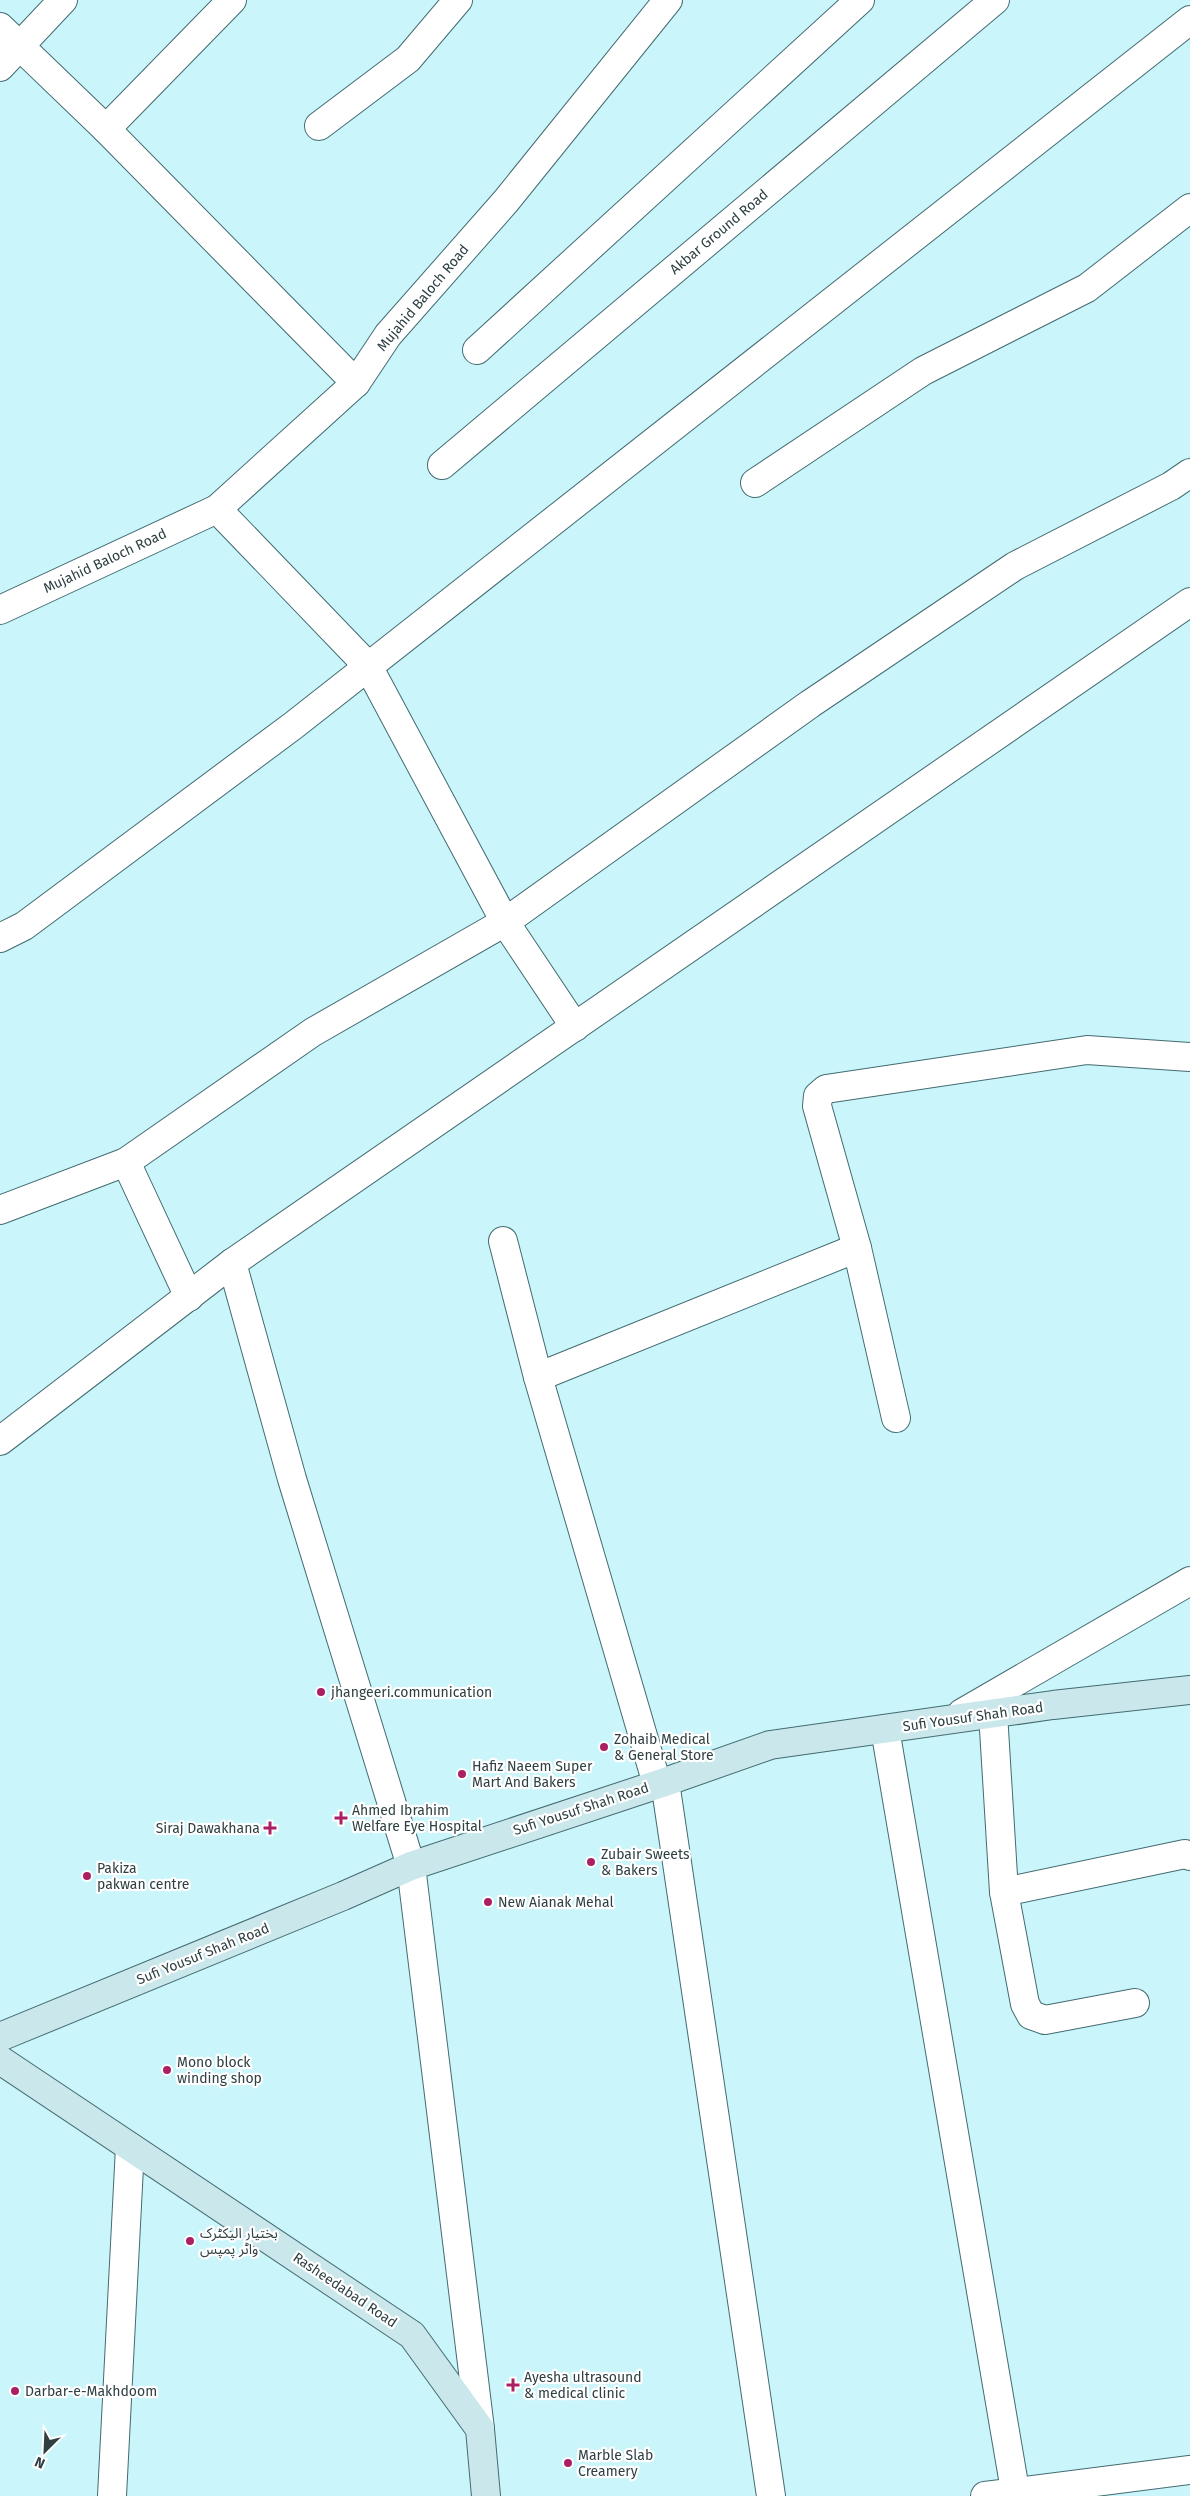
<svg xmlns="http://www.w3.org/2000/svg" width="1190" height="2496" font-family="'Fira Sans','Noto Sans Arabic',sans-serif">
	<rect width="100%" height="100%" fill="#c9f5fb"/>
	<g fill="none" stroke-linecap="round" stroke-linejoin="round">
		<defs>
			<g id="street">
				<polyline points="0,27 106,129 356,383"/>
				<polyline points="0,67 63,0"/>
				<polyline points="319,126 408,59 458,0"/>
				<polyline points="106,129 232,0"/>
				<polyline points="477,350 860,0"/>
				<polyline points="442,465 995,0"/>
				<polyline points="755,483 923,371 1087,288 1190,208"/>
				<polyline points="217,509 368,666 505,922 575,1027"/>
				<polyline points="0,610 217,509 356,383 388,335 506,201 668,0"/>
				<polyline points="0,938 24,926 294,725 1190,20"/>
				<polyline points="126,1162 189,1297"/>
				<polyline points="0,1210 126,1162 313,1032 505,922 810,704 1015,566 1171,486 1190,473"/>
				<polyline points="503,1241 538,1377 657,1784"/>
				<polyline points="232,1263 292,1479 411,1866 480,2429"/>
				<polyline points="538,1377 857,1248"/>
				<polyline points="896,1418 857,1248 817,1106 818,1096 826,1089 1087,1050 1190,1057"/>
				<polyline points="0,1441 232,1263 1190,602"/>
				<polyline points="962,1713 1190,1581"/>
				<polyline points="993,1713 1004,1892 1025,2004 1031,2015 1045,2020 1135,2003"/>
				<polyline points="885,1729 1016,2496"/>
				<polyline points="665,1782 771,2496"/>
				<polyline points="1004,1892 1185,1854 1190,1856"/>
				<polyline points="112,2496 130,2147"/>
				<polyline points="985,2496 1190,2470"/>
			</g>
			<g id="secondary">
				<polyline points="0,2037 343,1896 411,1866 665,1782 770,1745 1053,1705 1190,1690"/>
				<polyline points="0,2060 412,2335 480,2429 486,2496"/>
			</g>
		</defs>
		<use href="#street" stroke="#436b71" stroke-width="30"/>
		<use href="#secondary" stroke="#436b71" stroke-width="30"/>
		<use href="#street" stroke="#fff" stroke-width="28"/>
		<use href="#secondary" stroke="#cae7eb" stroke-width="28"/>
	</g>
	<g fill="#aa2062" stroke="#fff" stroke-width="2">
		<circle cx="321" cy="1692" r="5"/>
		<circle cx="604" cy="1747" r="5"/>
		<circle cx="462" cy="1774" r="5"/>
		<path d="M338.5 1810.5h5v5h5v5h-5v5h-5v-5h-5v-5h5z"/>
		<path d="M267.5 1820.5h5v5h5v5h-5v5h-5v-5h-5v-5h5z"/>
		<circle cx="591" cy="1862" r="5"/>
		<circle cx="87" cy="1876" r="5"/>
		<circle cx="488" cy="1902" r="5"/>
		<circle cx="167" cy="2070" r="5"/>
		<circle cx="190" cy="2241" r="5"/>
		<path d="M510.5 2377.5h5v5h5v5h-5v5h-5v-5h-5v-5h5z"/>
		<circle cx="15" cy="2391" r="5"/>
		<circle cx="568" cy="2463" r="5"/>
	</g>
	<g text-anchor="middle" dominant-baseline="central" stroke-width="4.5" stroke-linejoin="round" paint-order="stroke">
		<g font-size="14" fill="#2f4043" stroke="#fff">
			<text transform="translate(719 232) rotate(-40)">Akbar Ground Road</text>
			<text transform="translate(423 298) rotate(-50)">Mujahid Baloch Road</text>
			<text transform="translate(105 561) rotate(-25)">Mujahid Baloch Road</text>
			<text transform="translate(973 1717) rotate(-8)">Sufi Yousuf Shah Road</text>
			<text transform="translate(581 1809) rotate(-18)">Sufi Yousuf Shah Road</text>
			<text transform="translate(203 1954) rotate(-22)">Sufi Yousuf Shah Road</text>
			<text transform="translate(345 2290) rotate(34)">Rasheedabad Road</text>
		</g>
		<g font-size="14" fill="#2f4043" stroke="#fff" text-anchor="start">
			<text x="331" y="1692">jhangeeri.communication</text>
			<text x="614" y="1739">Zohaib Medical<tspan x="614" dy="16">&amp; General Store</tspan></text>
			<text x="472" y="1766">Hafiz Naeem Super<tspan x="472" dy="16">Mart And Bakers</tspan></text>
			<text x="352" y="1810">Ahmed Ibrahim<tspan x="352" dy="16">Welfare Eye Hospital</tspan></text>
			<text x="260" y="1828" text-anchor="end">Siraj Dawakhana</text>
			<text x="601" y="1854">Zubair Sweets<tspan x="601" dy="16">&amp; Bakers</tspan></text>
			<text x="97" y="1868">Pakiza<tspan x="97" dy="16">pakwan centre</tspan></text>
			<text x="498" y="1902">New Aianak Mehal</text>
			<text x="177" y="2062">Mono block<tspan x="177" dy="16">winding shop</tspan></text>
			<text x="200" y="2233">بختیار الیکٹرک<tspan x="200" dy="16">واٹر پمپس</tspan></text>
			<text x="524" y="2377">Ayesha ultrasound<tspan x="524" dy="16">&amp; medical clinic</tspan></text>
			<text x="25" y="2391">Darbar-e-Makhdoom</text>
			<text x="578" y="2455">Marble Slab<tspan x="578" dy="16">Creamery</tspan></text>
		</g>
	</g>
	<g transform="translate(45 2451) rotate(204)" stroke="#ffffff" stroke-width="4" paint-order="stroke">
	<path d="M0-4L9 19L0 12L-9 19Z" fill="#2f4043"/>
	<text y="-8" font-size="14" font-weight="bold" text-anchor="middle" fill="#2f4043">N</text>
	</g>
</svg>
